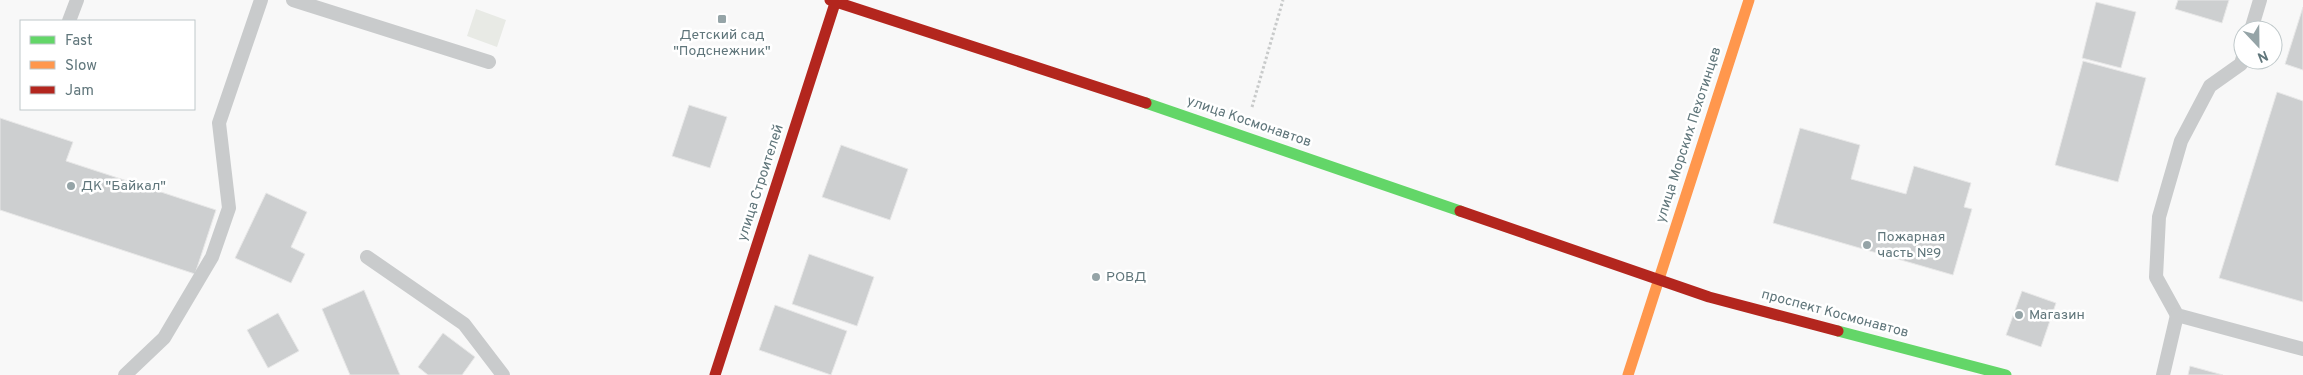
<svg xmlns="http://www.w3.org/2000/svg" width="2303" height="375" font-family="Overpass,sans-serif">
	<rect width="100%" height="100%" fill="#f8f8f8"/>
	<polygon fill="#e8eae5" points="476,9 506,20 497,47 467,36"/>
	<g fill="#cdcfd0" stroke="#e8e8e8">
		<polygon points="2178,0 2229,0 2222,23 2175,9"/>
		<polygon points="2096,2 2136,12 2121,68 2082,58"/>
		<polygon points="2303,7 2303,70 2285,64"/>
		<polygon points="2083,61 2146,78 2118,182 2055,165"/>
		<polygon points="2277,92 2303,101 2303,302 2219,278"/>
		<polygon points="689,105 727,117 710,168 672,156"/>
		<polygon points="0,118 73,142 66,161 216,210 195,274 0,210"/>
		<polygon points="1800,128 1860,145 1851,179 1906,194 1914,166 1971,183 1964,207 1972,209 1953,275 1773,223"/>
		<polygon points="841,145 908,169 890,220 822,197"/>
		<polygon points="266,193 307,212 291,247 305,254 291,283 235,258"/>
		<polygon points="809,254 874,277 857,326 792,304"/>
		<polygon points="364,290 400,375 350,375 322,309"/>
		<polygon points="2022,291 2056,303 2041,347 2006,335"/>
		<polygon points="775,305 847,331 831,375 759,350"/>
		<polygon points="278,313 299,351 268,368 247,330"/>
		<polygon points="443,333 475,357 462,375 428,375 418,367"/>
		<polygon points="2190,366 2223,375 2188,375"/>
	</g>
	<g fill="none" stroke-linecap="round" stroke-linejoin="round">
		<polyline stroke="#c8caca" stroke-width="3" stroke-dasharray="2.5 2.5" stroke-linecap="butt" points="1252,107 1283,0"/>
		<g stroke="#c9cbcc" stroke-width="14">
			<polyline points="293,0 489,62"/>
			<polyline points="69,21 77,0"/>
			<polyline points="2251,30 2260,0"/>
			<polyline points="2243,57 2241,64 2210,86 2181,141 2159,217 2156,277 2177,315 2303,349"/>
			<polyline points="367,257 464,324 503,375"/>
			<polyline points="125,375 164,338 212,257 229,208 219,123 261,0"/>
			<polyline points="2163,375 2177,315"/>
		</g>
		<g stroke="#63d668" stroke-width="11">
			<polyline points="1146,103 1460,211"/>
			<polyline points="1838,331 2006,375"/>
		</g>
		<polyline stroke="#ff974d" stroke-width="11" points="1628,375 1749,0"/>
		<g stroke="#b3261e" stroke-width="11">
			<polyline points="830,0 1146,103"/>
			<polyline points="1460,211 1709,297 1838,331"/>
			<polyline points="715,375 836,0"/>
		</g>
	</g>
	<g fill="#95a4a7" stroke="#fff" stroke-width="2">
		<rect x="717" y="14" width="10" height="10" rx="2.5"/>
		<circle cx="71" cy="186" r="5"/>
		<circle cx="1867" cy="245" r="5"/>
		<circle cx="1096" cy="277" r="5"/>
		<circle cx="2019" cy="315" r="5"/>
	</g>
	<g text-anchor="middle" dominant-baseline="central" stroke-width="5" stroke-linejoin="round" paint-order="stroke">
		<g font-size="14" fill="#60767b" stroke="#fff" text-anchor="start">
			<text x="722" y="35" text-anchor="middle">Детский сад<tspan x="722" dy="16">"Подснежник"</tspan></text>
			<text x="81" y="186">ДК "Байкал"</text>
			<text x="1877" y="237">Пожарная<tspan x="1877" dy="16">часть №9</tspan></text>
			<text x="1106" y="277">РОВД</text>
			<text x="2029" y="315">Магазин</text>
		</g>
		<g font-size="14" fill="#60767b" stroke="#fff">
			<text transform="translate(1249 122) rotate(19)">улица Космонавтов</text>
			<text transform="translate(1689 135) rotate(-72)">улица Морских Пехотинцев</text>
			<text transform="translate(761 183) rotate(-72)">улица Строителей</text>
			<text transform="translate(1835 314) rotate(15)">проспект Космонавтов</text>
		</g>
	</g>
	<rect x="20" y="20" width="175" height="90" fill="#ffffff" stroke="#bfc8ca"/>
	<rect x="30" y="36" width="25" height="8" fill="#63d668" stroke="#bfc8ca"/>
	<text x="65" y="45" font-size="15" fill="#60767b">Fast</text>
	<rect x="30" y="61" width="25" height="8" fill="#ff974d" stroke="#bfc8ca"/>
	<text x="65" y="70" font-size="15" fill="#60767b">Slow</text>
	<rect x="30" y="86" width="25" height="8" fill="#b3261e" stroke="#bfc8ca"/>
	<text x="65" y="95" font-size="15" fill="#60767b">Jam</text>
	<g transform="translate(2258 45) rotate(158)"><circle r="24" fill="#ffffff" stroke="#bfc8ca"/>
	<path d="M0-4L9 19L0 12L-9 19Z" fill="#95a4a7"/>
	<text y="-8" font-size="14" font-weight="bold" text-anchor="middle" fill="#60767b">N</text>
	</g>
</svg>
